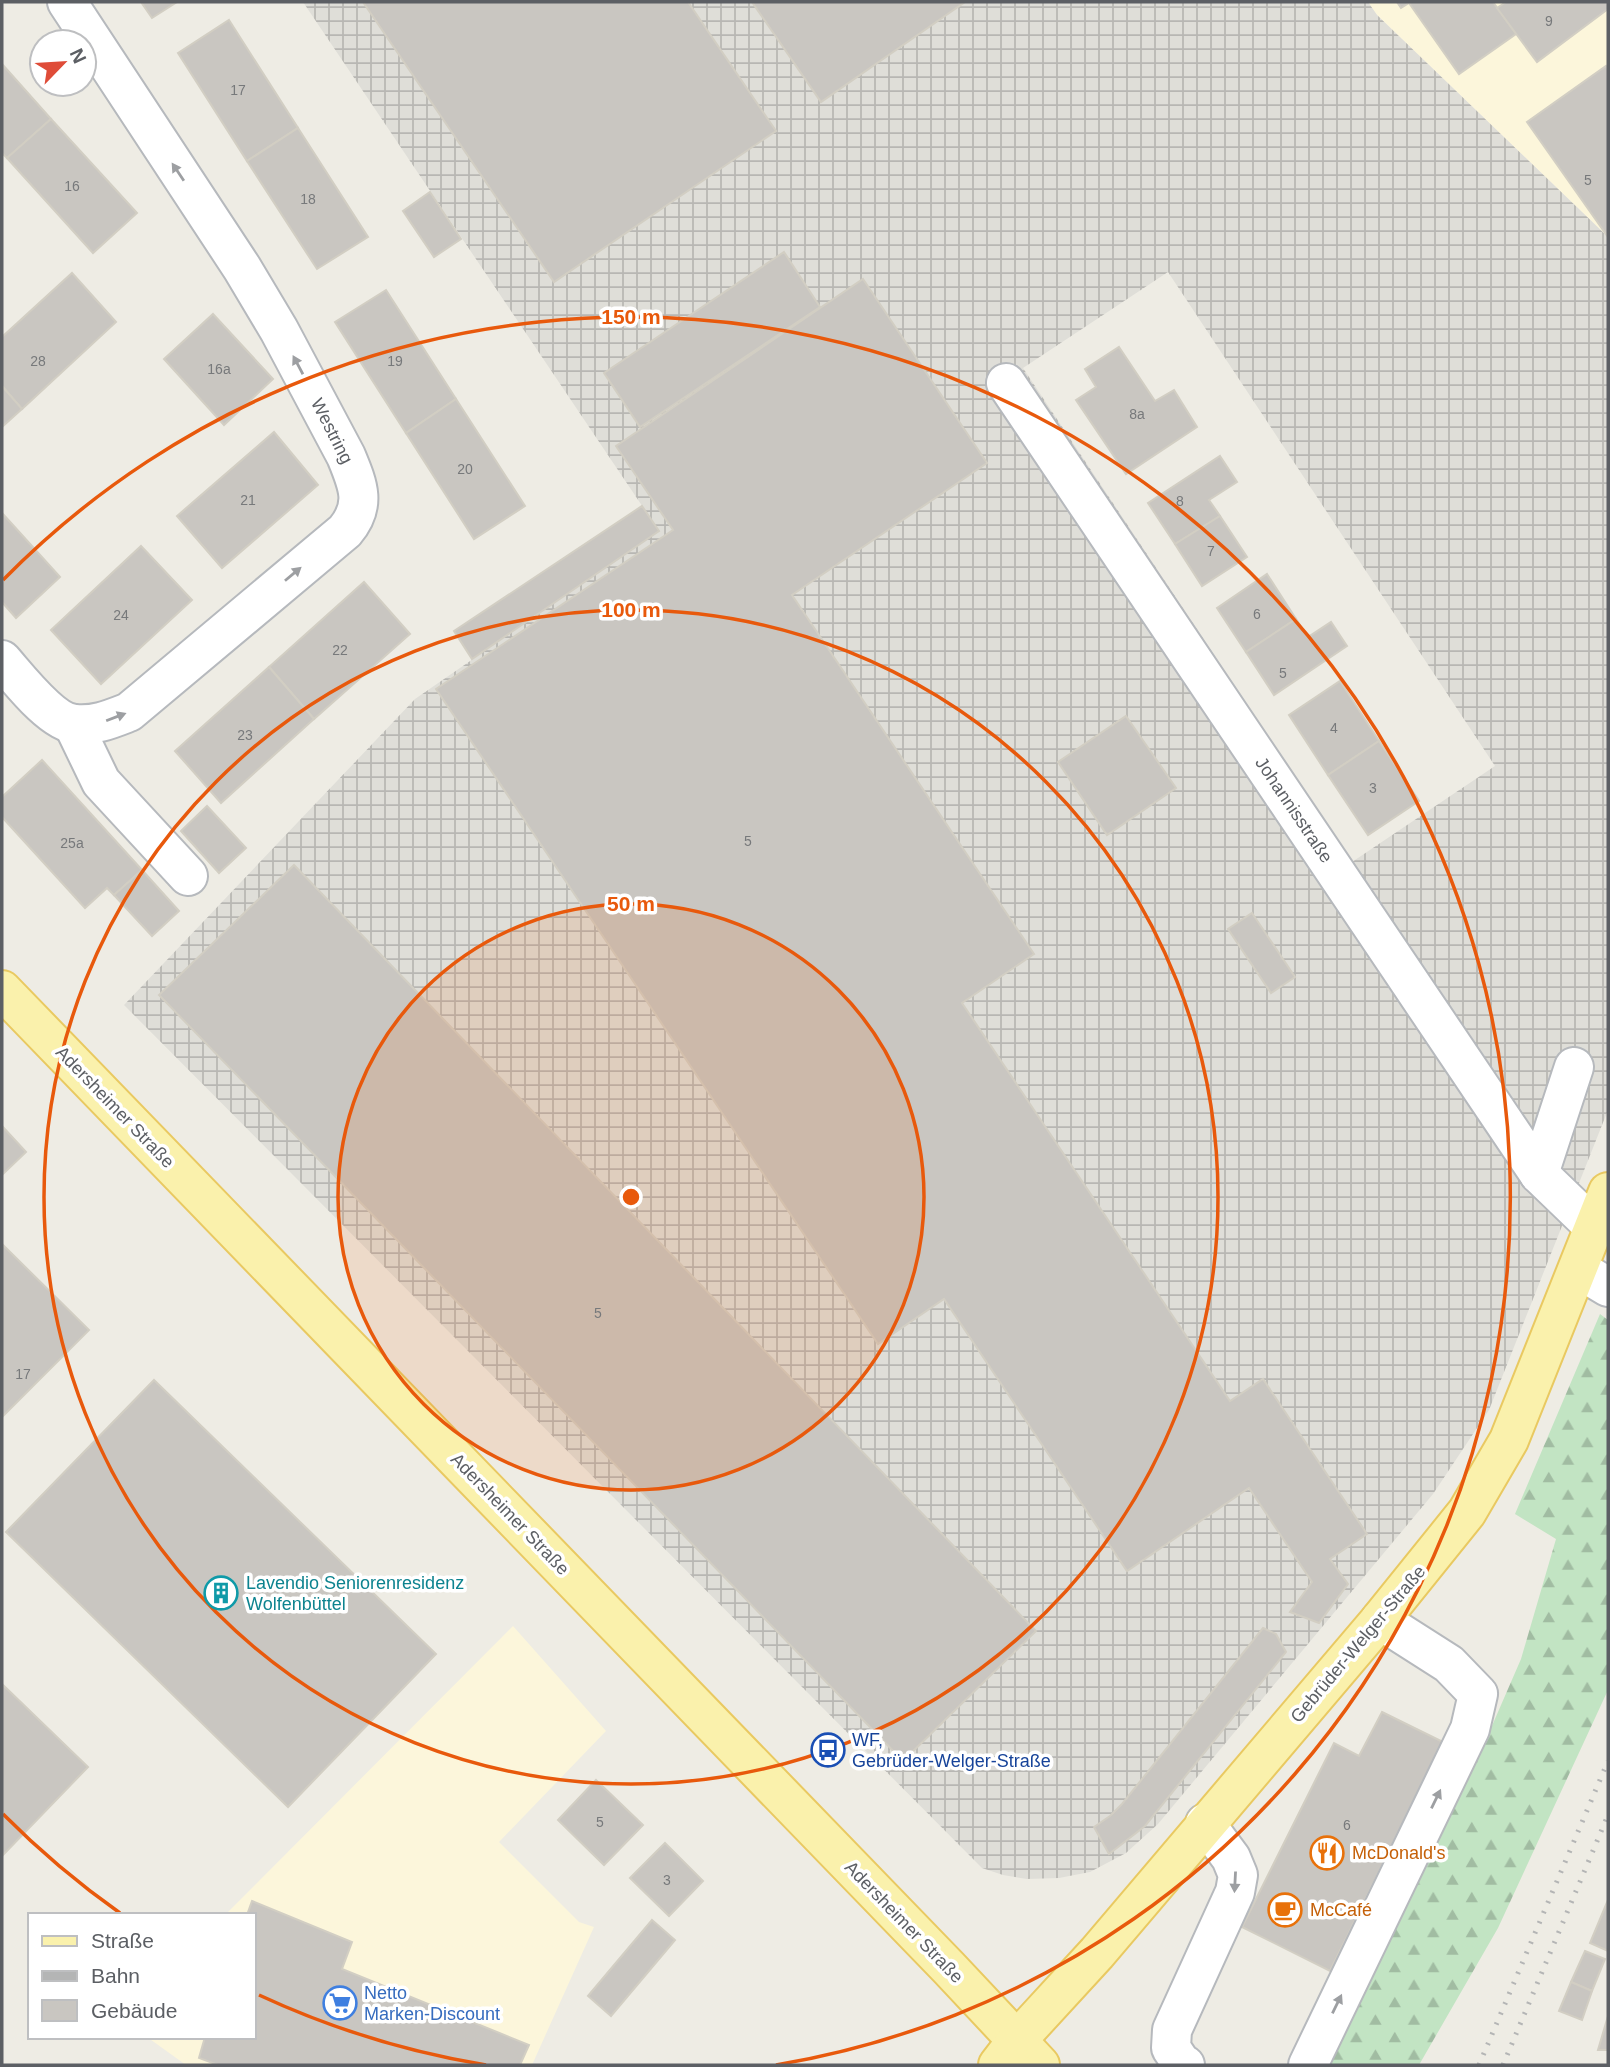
<svg xmlns="http://www.w3.org/2000/svg" width="1610" height="2067" font-family="Helvetica,sans-serif">
	<defs>
		<pattern id="industrial-grid" width="8" height="8" patternUnits="userSpaceOnUse" patternTransform="scale(1.75)"><rect width="8" height="8" fill="#dfded8"/><path d="M0 4h8M4 0v8" fill="none" stroke="#b8b7b3"/></pattern>
		<pattern id="forest-firs" width="22" height="20" patternUnits="userSpaceOnUse" patternTransform="scale(1.75)"><rect width="22" height="20" fill="#c2e4c3"/><path d="M5 1l3.5 6h-7zM16 11l3.5 6h-7z" fill="#a1bca2"/></pattern>
	</defs>
	<rect width="100%" height="100%" fill="#eeece4"/>
	<g fill="#fcf6db">
		<polygon points="1368,2 1608,2 1608,237 1377,15"/>
		<polygon points="513,1626 606,1731 499,1842 579,1922 594,1927 532,2065 186,2065 147,2037 254,2037 254,1915 225,1915"/>
	</g>
	<path fill="url(#industrial-grid)" fill-rule="evenodd" d="M303 2H1368L1377 15 1608 237V1110L1489 1410 1433 1494 1158 1824 1126 1853 1090 1872 1059 1878 1027 1879 1003 1875 982 1868 124 1005 415 699 659 531ZM1168 272 1495 766 1352 862 1023 368Z"/>
	<polygon fill="url(#forest-firs)" points="1600,1314 1608,1320 1608,1690 1498,1928 1419,2065 1327,2065 1488,1735 1521,1659 1556,1539 1515,1514"/>
	<g fill="#c9c6c1" stroke="#d2cec3" stroke-width="2">
		<polygon points="141,2 177,2 152,18"/>
		<polygon points="363,2 688,2 776,131 554,282"/>
		<polygon points="752,2 965,2 821,102"/>
		<polygon points="1397,2 1493,2 1516,34 1459,74 1409,3 1401,8"/>
		<polygon points="1506,2 1608,2 1608,9 1537,62 1497,8"/>
		<polygon points="229,20 298,128 247,161 178,53"/>
		<polygon points="2,64 51,119 7,158 2,153"/>
		<polygon points="1606,66 1608,69 1608,237 1527,122"/>
		<polygon points="51,119 137,213 93,253 7,158"/>
		<polygon points="298,128 368,237 317,269 247,161"/>
		<polygon points="430,192 461,239 434,257 403,211"/>
		<polygon points="784,252 820,307 640,427 604,373"/>
		<polygon points="72,273 116,322 22,409 2,386 2,337"/>
		<polygon points="863,279 987,463 792,595 1034,954 962,1003 1230,1401 1263,1379 1367,1534 1330,1559 1348,1584 1319,1623 1290,1612 1312,1582 1249,1488 1127,1571 944,1299 878,1344 436,689 673,530 616,446"/>
		<polygon points="386,290 456,399 406,433 335,322"/>
		<polygon points="213,314 273,379 224,425 164,359"/>
		<polygon points="1119,347 1155,401 1174,390 1197,427 1126,474 1076,400 1096,387 1085,369"/>
		<polygon points="2,386 22,409 2,427"/>
		<polygon points="456,399 525,506 474,539 406,433"/>
		<polygon points="274,432 318,485 222,568 177,516"/>
		<polygon points="1220,456 1237,482 1209,500 1220,516 1175,544 1148,503"/>
		<polygon points="642,506 659,531 472,659 454,631"/>
		<polygon points="2,513 60,577 16,618 2,602"/>
		<polygon points="1220,516 1247,557 1202,586 1175,544"/>
		<polygon points="141,546 192,600 101,684 51,630"/>
		<polygon points="1267,574 1296,619 1246,652 1217,608"/>
		<polygon points="364,582 410,634 314,719 269,667"/>
		<polygon points="1296,619 1308,637 1331,622 1347,646 1274,695 1246,652"/>
		<polygon points="269,667 314,719 221,803 175,751"/>
		<polygon points="1340,681 1379,741 1328,775 1289,715"/>
		<polygon points="1126,716 1176,788 1107,835 1058,762"/>
		<polygon points="1379,741 1419,801 1368,835 1328,775"/>
		<polygon points="42,760 142,870 114,895 107,888 85,908 2,817 2,797"/>
		<polygon points="207,806 246,848 219,873 181,831"/>
		<polygon points="294,865 1036,1631 903,1761 159,995"/>
		<polygon points="142,870 179,911 152,936 114,895"/>
		<polygon points="1252,913 1295,977 1271,993 1228,929"/>
		<polygon points="2,1126 26,1152 2,1175"/>
		<polygon points="2,1244 89,1330 2,1417"/>
		<polygon points="154,1380 436,1654 288,1807 6,1532"/>
		<polygon points="1263,1628 1276,1634 1286,1652 1145,1826 1109,1854 1094,1827 1110,1816 1122,1804"/>
		<polygon points="2,1684 88,1767 2,1856"/>
		<polygon points="1382,1712 1443,1742 1330,1971 1242,1927 1334,1743 1359,1756"/>
		<polygon points="596,1780 643,1825 604,1865 558,1820"/>
		<polygon points="665,1843 703,1881 669,1916 630,1878"/>
		<polygon points="1608,1900 1608,1951 1590,1943"/>
		<polygon points="252,1901 352,1942 342,1969 529,2045 520,2065 218,2065 199,2058 205,2037 254,2037 254,1915 247,1915"/>
		<polygon points="652,1920 675,1940 611,2016 588,1996"/>
		<polygon points="1585,1951 1605,1959 1592,1991 1571,1982"/>
		<polygon points="1571,1982 1592,1991 1582,2020 1559,2011"/>
		<polygon points="1608,2016 1608,2050 1598,2050"/>
	</g>
	<g fill="none" stroke-linecap="round" stroke-linejoin="round">
		<defs>
			<g id="minor">
				<polyline points="1006,383 1539,1174 1594,1227"/>
				<path d="M2 660C18 678 51 722 75 724 95 726 111 719 129 712L345 531C367 505 358 485 346 456L279 330 242 268 67 2"/>
				<polyline points="73,724 101,782 188,876"/>
				<polyline points="1539,1174 1574,1067"/>
				<polyline points="1578,1269 1608,1287"/>
				<polyline points="1185,2065 1181,2063 1171,2048 1172,2030 1235,1892 1238,1875 1231,1858 1205,1823"/>
				<polyline points="1308,2065 1470,1729 1478,1694 1449,1664 1380,1620"/>
			</g>
			<g id="major">
				<polyline points="2,990 949,1968 1040,2065"/>
				<polyline points="998,2065 1018,2039 1097,1953 1380,1620 1467,1512 1509,1440 1608,1192"/>
			</g>
		</defs>
		<use href="#minor" stroke="#b6b9bd" stroke-width="42"/>
		<use href="#major" stroke="#e9c961" stroke-width="42"/>
		<use href="#minor" stroke="#fff" stroke-width="38"/>
		<use href="#major" stroke="#faf1ac" stroke-width="38"/>
		<g stroke="#b4b5b5" stroke-width="5" stroke-dasharray="2 9" stroke-linecap="butt">
			<polyline points="1479,2065 1608,1761"/>
			<polyline points="1503,2065 1608,1815"/>
		</g>
	</g>
	<defs><path id="oneway-solid" d="M-6-.8H1V-3.2L6.5 0L1 3.2V.8H-6Z" transform="scale(1.75)"/></defs>
	<g fill="#9d9fa2">
		<use href="#oneway-solid" transform="translate(178 172) rotate(-124)"/>
		<use href="#oneway-solid" transform="translate(298 365) rotate(-118)"/>
		<use href="#oneway-solid" transform="translate(293 574) rotate(-40)"/>
		<use href="#oneway-solid" transform="translate(116 717) rotate(-21)"/>
		<use href="#oneway-solid" transform="translate(1436 1799) rotate(-64)"/>
		<use href="#oneway-solid" transform="translate(1235 1882) rotate(93)"/>
		<use href="#oneway-solid" transform="translate(1337 2004) rotate(-64)"/>
	</g>
	<circle cx="631" cy="1197" r="293" fill="#e8590c" fill-opacity=".12"/>
	<g fill="none" stroke="#e8590c" stroke-width="3.5">
		<circle cx="631" cy="1197" r="293"/>
		<circle cx="631" cy="1197" r="587"/>
		<path d="M486 2065A880 880 0 0 1 259 1995M120 1913A880 880 0 0 1 3 1814M3 580A880 880 0 1 1 776 2065"/>
	</g>
	<defs>
		<symbol id="building-ring" viewBox="-11 -11 22 22"><circle r="9.5" fill="#fff" stroke="#0f9aa8" stroke-width="1.5"/><path d="M-4-6H4V6H1V3H-1V6H-4ZM-2.5-4.3h1.7v1.8h-1.7ZM.8-4.3h1.7v1.8H.8ZM-2.5-1h1.7V.8h-1.7ZM.8-1h1.7V.8H.8Z" fill="#0f9aa8"/></symbol>
		<symbol id="bus-ring" viewBox="-11 -11 22 22"><circle r="9.5" fill="#fff" stroke="#1a4fb4" stroke-width="1.5"/><path d="M-5-6H5V4H4V6H2V4H-2V6H-4V4H-5ZM-3.5-4V0h7V-4ZM-3.5 1.2v1.5H-2V1.2ZM2 1.2v1.5H3.5V1.2Z" fill="#1a4fb4"/></symbol>
		<symbol id="restaurant-ring" viewBox="-11 -11 22 22"><circle r="9.5" fill="#fff" stroke="#e8710a" stroke-width="1.5"/><path d="M-5-6h1v4h1v-4h1v4h1v-4h1v5L-1.5 .5V6h-2V.5L-5-1ZM5-6V6H3V1.5H1.5Q1.5-4 5-6Z" fill="#e8710a"/></symbol>
		<symbol id="cafe-ring" viewBox="-11 -11 22 22"><circle r="9.5" fill="#fff" stroke="#e8710a" stroke-width="1.5"/><path d="M-5.5-4.5H6V0H3Q3 3.5 0 3.5H-2.5Q-5.5 3.5-5.5 0ZM3-3.2v2h1.7v-2ZM-6 4.5H4V6H-6Z" fill="#e8710a"/></symbol>
		<symbol id="supermarket-ring" viewBox="-11 -11 22 22"><circle r="9.5" fill="#fff" stroke="#3f7fe0" stroke-width="1.5"/><path d="M-6-5.5h2.5l.6 2H6L4.5 2H-2.5L-4.4-4H-6ZM-1.5 3.2a1.3 1.3 0 1 0 .1 0ZM3 3.2a1.3 1.3 0 1 0 .1 0Z" fill="#3f7fe0"/></symbol>
	</defs>
	<g fill-rule="evenodd">
		<use href="#building-ring" x="202" y="1574" width="38" height="38"/>
		<use href="#bus-ring" x="809" y="1731" width="38" height="38"/>
		<use href="#restaurant-ring" x="1308" y="1834" width="38" height="38"/>
		<use href="#cafe-ring" x="1266" y="1891" width="38" height="38"/>
		<use href="#supermarket-ring" x="321" y="1984" width="38" height="38"/>
	</g>
	<g text-anchor="middle" dominant-baseline="central" stroke-width="7" stroke-linejoin="round" paint-order="stroke">
		<g font-size="14" fill="#77797b">
			<text x="1549" y="21">9</text>
			<text x="238" y="90">17</text>
			<text x="1588" y="180">5</text>
			<text x="72" y="186">16</text>
			<text x="308" y="199">18</text>
			<text x="38" y="361">28</text>
			<text x="395" y="361">19</text>
			<text x="219" y="369">16a</text>
			<text x="1137" y="414">8a</text>
			<text x="465" y="469">20</text>
			<text x="248" y="500">21</text>
			<text x="1180" y="501">8</text>
			<text x="1211" y="551">7</text>
			<text x="1257" y="614">6</text>
			<text x="121" y="615">24</text>
			<text x="340" y="650">22</text>
			<text x="1283" y="673">5</text>
			<text x="1334" y="728">4</text>
			<text x="245" y="735">23</text>
			<text x="1373" y="788">3</text>
			<text x="748" y="841">5</text>
			<text x="72" y="843">25a</text>
			<text x="598" y="1313">5</text>
			<text x="23" y="1374">17</text>
			<text x="600" y="1822">5</text>
			<text x="1347" y="1825">6</text>
			<text x="667" y="1880">3</text>
		</g>
		<g font-size="18" fill="#5c5f64" stroke="#fff">
			<text transform="translate(332 431) rotate(63)">Westring</text>
			<text transform="translate(1294 810) rotate(56)">Johannisstraße</text>
			<text transform="translate(115 1107) rotate(46)">Adersheimer Straße</text>
			<text transform="translate(510 1514) rotate(46)">Adersheimer Straße</text>
			<text transform="translate(1358 1644) rotate(-50)">Gebrüder-Welger-Straße</text>
			<text transform="translate(904 1922) rotate(46)">Adersheimer Straße</text>
		</g>
		<g font-size="18" fill="#0d838f" stroke="#fff" text-anchor="start">
			<text x="246" y="1583">Lavendio Seniorenresidenz<tspan x="246" dy="21">Wolfenbüttel</tspan></text>
		</g>
		<g font-size="18" fill="#164399" stroke="#fff" text-anchor="start">
			<text x="852" y="1740">WF,<tspan x="852" dy="21">Gebrüder-Welger-Straße</tspan></text>
		</g>
		<g font-size="18" fill="#c56008" stroke="#fff" text-anchor="start">
			<text x="1352" y="1853">McDonald's</text>
			<text x="1310" y="1910">McCafé</text>
		</g>
		<g font-size="18" fill="#366cbe" stroke="#fff" text-anchor="start">
			<text x="364" y="1993">Netto<tspan x="364" dy="21">Marken-Discount</tspan></text>
		</g>
	</g>
	<circle cx="631" cy="1197" r="10" fill="#e8590c" stroke="#fff" stroke-width="3.5"/>
	<g font-size="21" text-anchor="middle" font-weight="bold" fill="#e8590c" stroke="#fff" stroke-width="7" stroke-linejoin="round" paint-order="stroke">
		<text x="631" y="324">150 m</text>
		<text x="631" y="617">100 m</text>
		<text x="631" y="911">50 m</text>
	</g>
	<rect width="1610" height="2067" fill="none" stroke="#5c5f64" stroke-width="7"/>
	<rect x="28" y="1913" width="228" height="126" fill="#ffffff" stroke="#bebfc1" stroke-width="2"/>
	<rect x="42" y="1936" width="35" height="10" fill="#faf1ac" stroke="#bebfc1" stroke-width="2"/>
	<text x="91" y="1948" font-size="21" fill="#5c5f64">Straße</text>
	<rect x="42" y="1971" width="35" height="10" fill="#b4b5b5" stroke="#bebfc1" stroke-width="2"/>
	<text x="91" y="1983" font-size="21" fill="#5c5f64">Bahn</text>
	<rect x="42" y="2000" width="35" height="21" fill="#c9c6c1" stroke="#bebfc1" stroke-width="2"/>
	<text x="91" y="2018" font-size="21" fill="#5c5f64">Gebäude</text>
	<g transform="translate(63 63) rotate(65)"><circle r="33" fill="#ffffff" stroke="#bebfc1" stroke-width="2"/>
	<path d="M0-5L12 26L0 18L-12 26Z" fill="#df4c38"/>
	<text y="-10" font-size="19" font-weight="bold" text-anchor="middle" fill="#5c5f64">N</text>
	</g>
</svg>
